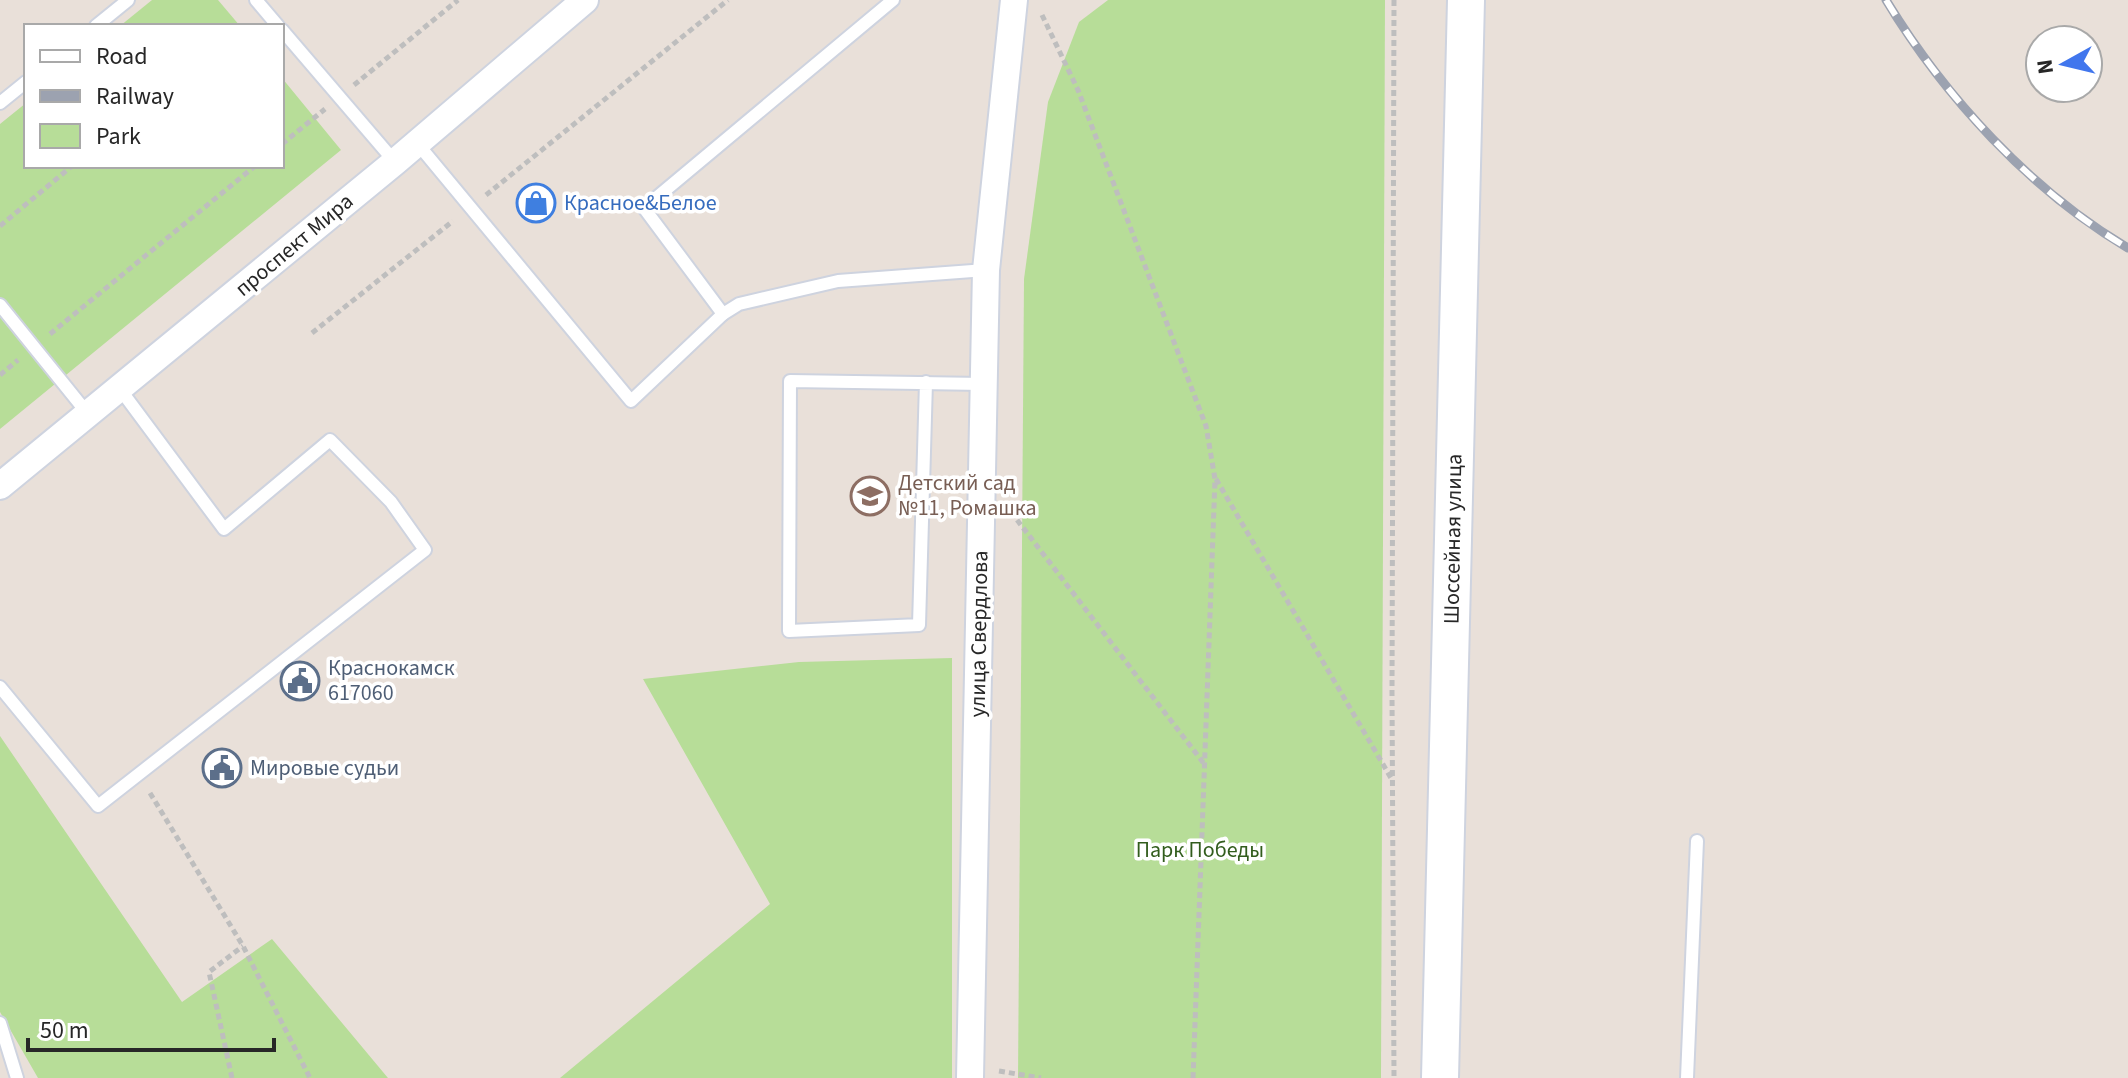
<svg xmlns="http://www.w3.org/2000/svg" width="2128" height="1078" font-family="'Source Sans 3',sans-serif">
	<rect width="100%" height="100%" fill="#e9e0d9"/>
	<g fill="#b7dd98">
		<polygon points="152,0 218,0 240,26 120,26"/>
		<polygon points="1108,0 1385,0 1381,1078 1018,1078 1024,279 1048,102 1079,22"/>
		<polygon points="282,78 341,150 0,429 0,124 26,103 26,166 282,166"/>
		<polygon points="952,658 952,1078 560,1078 770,904 643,679 799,662"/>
		<polygon points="0,736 182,1002 272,939 388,1078 38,1078 0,1012"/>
	</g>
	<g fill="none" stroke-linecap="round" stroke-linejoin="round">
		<defs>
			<g id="lane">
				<polyline points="256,0 278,26"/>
				<polyline points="96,26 128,0"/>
				<polyline points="282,30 395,162"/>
				<polyline points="0,103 26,82"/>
				<polyline points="417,143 631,401 723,314 739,304 838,281 986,270"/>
				<polyline points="0,305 88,414"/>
				<polyline points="723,314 644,208 893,0"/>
				<polyline points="926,382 919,625 789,631 790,381 983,384"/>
				<polyline points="0,687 98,806 425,550 391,502 330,440 224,529 120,389"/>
				<polyline points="0,1023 17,1078"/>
				<polyline points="1687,1078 1697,841"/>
			</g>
			<g id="street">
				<polyline points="0,486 395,162 585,0"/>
				<polyline points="970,1078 986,270 1014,0"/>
			</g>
			<polyline id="secondary" points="1440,1078 1466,0"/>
		</defs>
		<use href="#lane" stroke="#ced3df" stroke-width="16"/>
		<use href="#street" stroke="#ced3df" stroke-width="30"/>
		<use href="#secondary" stroke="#ced3df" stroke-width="40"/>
		<g stroke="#bebebe" stroke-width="5" stroke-dasharray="6 4" stroke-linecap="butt">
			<polyline points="1394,0 1392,693 1394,1078"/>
			<polyline points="1042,15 1078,90 1206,426 1215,479 1193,1078"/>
			<polyline points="354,85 458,0"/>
			<polyline points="282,144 325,109"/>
			<polyline points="486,195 728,0"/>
			<polyline points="0,226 72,166"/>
			<polyline points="312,333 453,221"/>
			<polyline points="50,334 255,166"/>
			<polyline points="0,375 18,360"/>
			<polyline points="1216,479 1391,778"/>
			<polyline points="1011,512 1205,765"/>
			<polyline points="150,793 243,946 310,1078"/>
			<polyline points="999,1071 1041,1078"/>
			<polyline points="232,1078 209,972 243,946"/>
		</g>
		<use href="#lane" stroke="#fff" stroke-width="12"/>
		<use href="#street" stroke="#fff" stroke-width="26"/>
		<use href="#secondary" stroke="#fff" stroke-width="36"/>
		<defs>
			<path id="rail" d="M1886 0C1944 96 2031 191 2128 248"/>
		</defs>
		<use href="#rail" stroke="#9ca2b0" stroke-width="9"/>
		<use href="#rail" stroke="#fff" stroke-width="6" stroke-dasharray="18" stroke-linecap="butt"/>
	</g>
	<defs>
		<symbol id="shop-ring" viewBox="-11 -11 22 22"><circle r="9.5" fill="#fff" stroke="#3f7fe0" stroke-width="1.5"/><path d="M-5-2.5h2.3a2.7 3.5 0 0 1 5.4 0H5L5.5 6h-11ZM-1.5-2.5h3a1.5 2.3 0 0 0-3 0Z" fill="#3f7fe0"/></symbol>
		<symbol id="school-ring" viewBox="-11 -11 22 22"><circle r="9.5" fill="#fff" stroke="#8d6e63" stroke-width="1.5"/><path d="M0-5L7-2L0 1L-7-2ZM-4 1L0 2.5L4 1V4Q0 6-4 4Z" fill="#8d6e63"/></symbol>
		<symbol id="civic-ring" viewBox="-11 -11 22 22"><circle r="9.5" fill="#fff" stroke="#5c6f8a" stroke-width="1.5"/><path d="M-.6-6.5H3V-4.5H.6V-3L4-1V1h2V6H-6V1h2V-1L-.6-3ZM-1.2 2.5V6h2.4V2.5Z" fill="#5c6f8a"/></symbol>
	</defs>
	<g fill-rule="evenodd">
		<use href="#shop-ring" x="514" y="181" width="44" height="44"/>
		<use href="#school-ring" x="848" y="474" width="44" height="44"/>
		<use href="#civic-ring" x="278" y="659" width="44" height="44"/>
		<use href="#civic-ring" x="200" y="746" width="44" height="44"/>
	</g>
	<g text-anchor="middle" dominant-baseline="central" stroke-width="7" stroke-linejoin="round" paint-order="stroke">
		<g font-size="22" fill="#366cbe" stroke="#fff" text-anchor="start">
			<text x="564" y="203">Красное&amp;Белое</text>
		</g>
		<g font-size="22" fill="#272727" stroke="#fff">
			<text transform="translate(294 245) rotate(-40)">проспект Мира</text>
			<text transform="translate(1453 539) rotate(-89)">Шоссейная улица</text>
			<text transform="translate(979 634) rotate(-89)">улица Свердлова</text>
		</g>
		<g font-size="22" fill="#785e54" stroke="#fff" text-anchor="start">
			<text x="898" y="483">Детский сад<tspan x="898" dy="25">№11, Ромашка</tspan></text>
		</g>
		<g font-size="22" fill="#4e5e75" stroke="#fff" text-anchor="start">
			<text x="328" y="668">Краснокамск<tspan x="328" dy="25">617060</tspan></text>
			<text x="250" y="768">Мировые судьи</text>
		</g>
		<g font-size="22" fill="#325d1d" stroke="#fff">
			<text x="1200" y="850">Парк Победы</text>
		</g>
	</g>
	<rect x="24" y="24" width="260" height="144" fill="#ffffff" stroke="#a9a9a9" stroke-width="2"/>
	<rect x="40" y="50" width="40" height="12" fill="#ffffff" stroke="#a9a9a9" stroke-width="2"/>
	<text x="96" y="64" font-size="24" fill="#272727">Road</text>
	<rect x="40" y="90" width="40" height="12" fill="#9ca2b0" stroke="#a9a9a9" stroke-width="2"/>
	<text x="96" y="104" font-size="24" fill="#272727">Railway</text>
	<rect x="40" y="124" width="40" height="24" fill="#b7dd98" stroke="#a9a9a9" stroke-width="2"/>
	<text x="96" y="144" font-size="24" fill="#272727">Park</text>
	<g transform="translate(2064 64) rotate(262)"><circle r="38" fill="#ffffff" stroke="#a9a9a9" stroke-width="2"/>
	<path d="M0-6L14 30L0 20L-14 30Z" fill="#4176ed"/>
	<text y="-12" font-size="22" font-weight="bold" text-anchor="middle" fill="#272727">N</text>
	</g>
	<path d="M28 1038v12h246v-12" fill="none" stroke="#272727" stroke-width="4"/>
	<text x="40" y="1038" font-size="24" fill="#272727" stroke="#ffffff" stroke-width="6" paint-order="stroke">50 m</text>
</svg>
